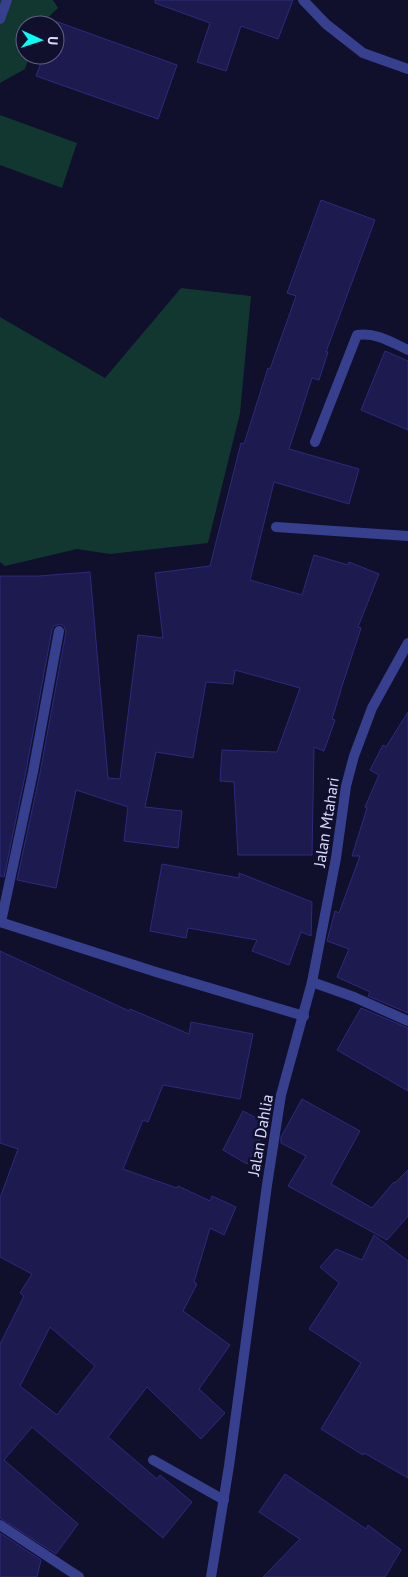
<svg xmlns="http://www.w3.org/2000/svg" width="408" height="1577" font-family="'PT Sans',sans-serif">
	<rect width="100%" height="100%" fill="#100f2c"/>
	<g fill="#113730">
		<polygon points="0,0 53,0 58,8 40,25 25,25 25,55 30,55 25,69 0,83"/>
		<polygon points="0,115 77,143 62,188 0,165"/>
		<polygon points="181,288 251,296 240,413 208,543 110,554 77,549 5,566 0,562 0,317 105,378"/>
	</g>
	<g fill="#1c1a4f" stroke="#2e2a7c" fill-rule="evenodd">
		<polygon points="155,0 293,0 278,39 241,26 226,71 197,62 210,23 155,3"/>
		<polygon points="55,21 177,65 158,119 36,76 44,55 55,55 54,25"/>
		<polygon points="321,200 375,220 326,352 328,352 319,380 312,378 289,449 359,469 349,504 274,482 250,580 302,595 314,555 348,565 349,562 379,574 358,627 361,628 343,683 332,719 335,720 324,751 314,747 312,855 238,855 234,782 220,781 222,750 277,752 300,688 235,670 233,684 206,682 193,758 156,752 145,807 182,811 178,848 124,841 128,807 76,790 56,888 17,880 40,773 66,632 64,626 60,624 54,626 52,630 26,771 4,877 0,876 0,576 39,576 90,572 108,778 120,779 138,635 163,638 155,573 210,566 241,443 244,444 268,368 270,369 296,296 287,293"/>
		<polygon points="385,351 408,361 408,430 361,410"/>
		<polygon points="408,712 408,1013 368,996 370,992 337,977 349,949 327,941 335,911 339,913 360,856 352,856 367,808 365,807 379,775 370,770 383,745 386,747"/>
		<polygon points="162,864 239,878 239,873 312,902 311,936 301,932 289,965 252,951 257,940 188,928 186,938 150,931"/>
		<path d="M0 951 129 1011 130 1009 189 1034 191 1022 253 1034 240 1099 163 1085 148 1122 143 1120 123 1169 177 1188 178 1186 210 1201 212 1196 236 1207 224 1235 210 1228 194 1282 197 1284 183 1311 230 1345 199 1389 225 1413 201 1439 147 1387 108 1437 157 1479 160 1475 192 1502 163 1538 32 1427 4 1460 78 1524 56 1554 0 1518V1344L24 1296 20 1293 32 1274 0 1257V1198L18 1149 0 1143ZM50 1327 95 1366 57 1415 20 1386Z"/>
		<polygon points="361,1008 408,1028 408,1091 337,1050"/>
		<polygon points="302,1099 360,1131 331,1184 372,1208 394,1182 395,1183 408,1170 408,1216 387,1240 288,1186 306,1156 281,1143 281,1137"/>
		<polygon points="243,1111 268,1124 247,1164 223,1150"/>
		<polygon points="374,1235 408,1261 408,1478 364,1453 363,1455 321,1429 361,1363 309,1329 339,1283 320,1267 336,1249 362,1260"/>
		<polygon points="285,1474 366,1529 368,1525 401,1550 385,1577 263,1577 300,1539 259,1512"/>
		<polygon points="0,1533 41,1560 37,1577 0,1577"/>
	</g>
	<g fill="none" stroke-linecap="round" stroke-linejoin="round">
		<polyline stroke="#37408f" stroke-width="10" points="276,527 408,536"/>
		<g stroke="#37408f" stroke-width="10">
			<polyline points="303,0 326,24 363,53 408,69"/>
			<polyline points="0,19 7,0"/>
			<path d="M315 442 357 335C376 332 391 342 408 350"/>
			<polyline points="0,922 156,972 304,1016"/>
			<polyline points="1,922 33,772 59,631"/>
			<polyline points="312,982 354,997 408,1021"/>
			<polyline points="153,1460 224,1500"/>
			<polyline points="0,1525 79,1577"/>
			<polyline points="211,1577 229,1466 267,1185 281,1095 312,982 336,858 346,786 354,756 372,708 408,643"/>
		</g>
	</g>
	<g text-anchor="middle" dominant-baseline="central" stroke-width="5" stroke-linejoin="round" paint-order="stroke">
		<g font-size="16" fill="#dadbff" stroke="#100f2c">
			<text transform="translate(326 822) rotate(-81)">Jalan Mtahari</text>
			<text transform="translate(260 1135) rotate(-80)">Jalan Dahlia</text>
		</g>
	</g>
	<g transform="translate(40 40) rotate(93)"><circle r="24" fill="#100f2c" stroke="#616180"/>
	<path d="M0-4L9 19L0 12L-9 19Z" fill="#06fff3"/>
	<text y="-8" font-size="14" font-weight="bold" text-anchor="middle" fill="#dadbff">U</text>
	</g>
</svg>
